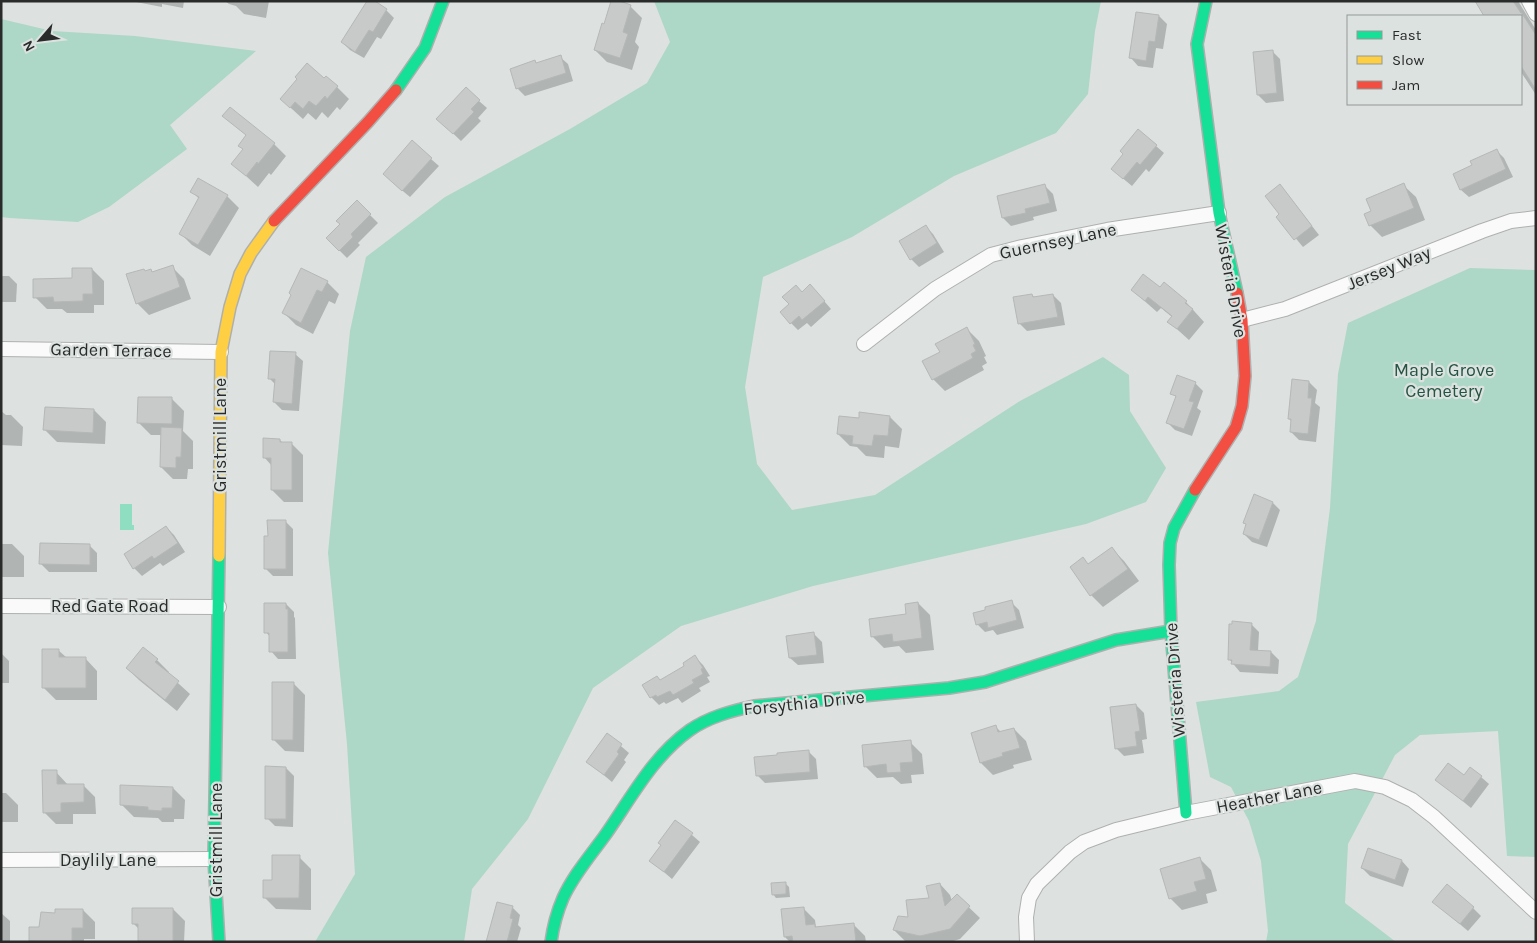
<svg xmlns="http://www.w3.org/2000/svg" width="1537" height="943" font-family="Karla,sans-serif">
	<rect width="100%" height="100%" fill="#dde1df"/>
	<g fill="#add7c6">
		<polygon points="654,1 1101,1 1095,31 1088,94 1056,133 954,176 852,237 763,277 745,387 757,464 792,510 875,495 1020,401 1103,357 1129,375 1130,411 1166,468 1146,502 1086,524 813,586 681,626 593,688 528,819 472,889 464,942 315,942 355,874 347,744 328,553 350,331 366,257 445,197 570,129 647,83 670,42"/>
		<polygon points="1,19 52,31 135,36 256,51 170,125 187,149 109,207 78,222 10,218 1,217"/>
		<polygon points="1470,268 1536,270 1536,857 1507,856 1498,731 1420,735 1395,755 1348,844 1345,903 1396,942 1266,942 1268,931 1261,861 1249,821 1231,787 1210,777 1196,702 1279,691 1298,677 1316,621 1330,508 1338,374 1348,323"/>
	</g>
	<polygon fill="#8fdec1" points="120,504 132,504 132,525 134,525 134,530 120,530"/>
	<g fill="#0003">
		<polygon points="131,1 184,1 183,8 162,4 162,7"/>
		<polygon points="225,1 269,1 266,18 244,14 236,6 229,4"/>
		<polygon points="1476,1 1518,1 1536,30 1536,95 1521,72 1521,16 1486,16"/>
		<polygon points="630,6 642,18 635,42 639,47 632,70 607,62 595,50 605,26"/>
		<polygon points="386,10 394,18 381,39 377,37 364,58 350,50 342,42"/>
		<polygon points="1159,16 1167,24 1163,49 1156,48 1153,68 1138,66 1131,58"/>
		<polygon points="1272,51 1280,59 1284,101 1266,103 1258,95 1254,53"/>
		<polygon points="560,57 568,64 573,81 525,96 518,89 511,69 535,62 537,64"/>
		<polygon points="324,80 337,87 349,99 340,110 337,107 328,118 322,112 316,120 308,113 303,119 281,99"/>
		<polygon points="479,101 487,108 478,118 481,121 461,141 438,119"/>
		<polygon points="230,108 274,144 286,156 271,175 269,173 258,187 233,164 244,150 247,136 224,116"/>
		<polygon points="1156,146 1164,153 1149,172 1146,169 1132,186 1120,176"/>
		<polygon points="1496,150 1504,158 1513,177 1469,197 1461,190 1454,175 1474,165"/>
		<polygon points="431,159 439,166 410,197 392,182"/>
		<polygon points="1403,185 1416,197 1425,220 1382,237 1370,225 1373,212"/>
		<polygon points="1045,186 1053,194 1057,211 1033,217 1034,220 1011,226 1003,218"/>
		<polygon points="192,191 227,196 239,208 210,256 192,245 180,233 199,199"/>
		<polygon points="1287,194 1319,235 1303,247 1278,217"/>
		<polygon points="357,202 378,223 358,243 360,245 347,258 327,238 342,224"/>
		<polygon points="925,226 933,234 944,252 919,267 911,259"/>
		<polygon points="172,267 184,279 191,299 149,315 137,303 146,272 151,270 153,273"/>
		<polygon points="92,269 104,281 104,305 94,305 94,313 67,313 62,309 47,309 35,297"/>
		<polygon points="1,276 9,276 17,284 16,302 1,302"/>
		<polygon points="327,282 339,294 335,304 329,301 313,334 296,325 284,313"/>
		<polygon points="1160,289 1186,302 1204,322 1189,340 1169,322 1172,317 1161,308 1157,312 1132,290"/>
		<polygon points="802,294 818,294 831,309 811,327 807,323 798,330 791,323"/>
		<polygon points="1032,295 1035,298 1053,295 1061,303 1065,325 1027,331 1019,323"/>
		<polygon points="967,329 979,341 986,356 984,357 987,363 982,366 984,370 945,391 933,379 941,352"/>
		<polygon points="295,354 303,361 299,411 282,410 274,402 276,385 269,378"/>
		<polygon points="1309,382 1317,390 1315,403 1320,407 1316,442 1299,440 1291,432 1292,422 1289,419"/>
		<polygon points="1195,383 1203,391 1197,408 1201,411 1192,436 1175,430 1168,423 1177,398 1172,393"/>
		<polygon points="172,399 184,411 183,431 193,441 193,469 188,469 187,479 173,479 161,467 162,435 151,435 139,423"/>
		<polygon points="94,410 106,422 105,444 57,442 45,430"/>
		<polygon points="1,411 6,415 11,415 23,427 22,446 1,445"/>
		<polygon points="890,417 902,429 899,448 885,446 884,458 866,456 857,447 850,446 838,434 860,420"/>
		<polygon points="280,440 283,443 291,443 303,455 303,502 284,502 272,490 272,466 264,457"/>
		<polygon points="1273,503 1280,510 1267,547 1252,542 1244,534"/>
		<polygon points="285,521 293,529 293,576 273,576 265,568"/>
		<polygon points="166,527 174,535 185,552 163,566 160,563 142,576 134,568"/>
		<polygon points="1,544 12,544 24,556 24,577 1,577"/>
		<polygon points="89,545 97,553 97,572 49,572 41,564"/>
		<polygon points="1112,549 1124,561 1139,581 1103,607 1091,595"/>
		<polygon points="1011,602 1019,610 1024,628 997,635 993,630 985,632 977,624"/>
		<polygon points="918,603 930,615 934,650 906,653 899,646 884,648 872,636 908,615"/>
		<polygon points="286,604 294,612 294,617 295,618 296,659 278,659 271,651 270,637 266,632"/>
		<polygon points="1251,624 1259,632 1258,651 1271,652 1279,660 1278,674 1240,672 1229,659"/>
		<polygon points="814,634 822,642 824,663 798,665 790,658"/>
		<polygon points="143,648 157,660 169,672 168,674 190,694 177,711 139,680 127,668"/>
		<polygon points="58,650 67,658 85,658 97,671 97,700 56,700 44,688"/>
		<polygon points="1,653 9,661 9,683 1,683"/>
		<polygon points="695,657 703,665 710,676 707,677 710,682 699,688 701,691 682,703 678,698 666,704 664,702 659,705 651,697 661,681 686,666"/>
		<polygon points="293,683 305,695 304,752 285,751 273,739"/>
		<polygon points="1136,705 1144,713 1147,739 1142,740 1144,753 1124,756 1116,748"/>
		<polygon points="996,727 1002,733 1014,729 1026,741 1032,760 1013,765 1014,768 993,775 981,763"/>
		<polygon points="608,735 629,753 624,760 626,762 612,782 588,762"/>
		<polygon points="910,742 922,754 924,774 911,775 912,783 901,784 893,777 877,778 865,766"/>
		<polygon points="808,751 816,759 818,779 765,783 757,775"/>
		<polygon points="286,768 294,776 293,827 275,826 267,818"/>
		<polygon points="56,772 68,785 83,785 95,797 96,814 73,814 73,824 56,824 44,812"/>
		<polygon points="1464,777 1481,777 1489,784 1471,808 1437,780"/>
		<polygon points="173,788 185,800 184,819 174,819 174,822 162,822 158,818 134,817 121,804"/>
		<polygon points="1,793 6,793 18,805 18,822 1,822"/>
		<polygon points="676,821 700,842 672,879 651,861 662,845"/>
		<polygon points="299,857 311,869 311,910 276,909 264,897 273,881"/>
		<polygon points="1199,858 1211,870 1217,891 1206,894 1208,903 1182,910 1170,898"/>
		<polygon points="1402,861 1409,869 1403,887 1370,876 1362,868"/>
		<polygon points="785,883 789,887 790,897 776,898 773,894"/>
		<polygon points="940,884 950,895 952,901 957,896 980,918 960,939 950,942 905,941 894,930 930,899"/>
		<polygon points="512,907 520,915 518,925 521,928 517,942 488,942"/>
		<polygon points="803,908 815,920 816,928 853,924 865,936 866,942 790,942 785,937"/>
		<polygon points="1473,908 1481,916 1468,931 1442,909"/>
		<polygon points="173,909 185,921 184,942 139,942 139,929 133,923"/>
		<polygon points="83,910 95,922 95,939 84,939 84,942 30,941 56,914"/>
		<polygon points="1,913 10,921 10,942 1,942"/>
	</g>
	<g fill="#c7cac8" stroke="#b5b8b6">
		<polygon points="367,1 375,1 387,9 373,32 369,30 355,52 341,42"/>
		<polygon points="611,1 620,1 631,5 623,32 628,34 620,58 594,50 602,23 604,24"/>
		<polygon points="1475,1 1513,1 1521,13 1521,12 1536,35 1536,90 1521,66 1521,16 1484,16"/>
		<polygon points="1136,12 1159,15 1155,42 1149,41 1146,61 1129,58"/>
		<polygon points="1273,50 1277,93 1257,95 1253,52"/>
		<polygon points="561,55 566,73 516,89 510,69 535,60 536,63"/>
		<polygon points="307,63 324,78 326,76 338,86 327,99 325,96 316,106 309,101 303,109 295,102 290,108 280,99 297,79 295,77"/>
		<polygon points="466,87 480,100 471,109 474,112 453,134 436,119"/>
		<polygon points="230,107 275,143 258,164 257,162 246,176 231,164 243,149 238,146 246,135 222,116"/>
		<polygon points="1138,129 1157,145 1140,165 1137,162 1123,179 1111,169 1123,154 1120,151"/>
		<polygon points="412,140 432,158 402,191 383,174"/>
		<polygon points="1497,149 1506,169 1460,190 1453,174 1472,165 1470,161"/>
		<polygon points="198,178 228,195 198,245 179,234 199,197 190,192"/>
		<polygon points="1404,183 1414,208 1369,226 1364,214 1371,211 1366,199"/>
		<polygon points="1045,184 1050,203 1025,209 1026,213 1002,218 997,196"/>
		<polygon points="1280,184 1312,226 1294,240 1276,217 1279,214 1265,196"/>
		<polygon points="357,200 371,214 351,234 353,237 339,251 326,238 340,224 336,221"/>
		<polygon points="926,225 937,243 910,260 899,241"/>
		<polygon points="173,265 180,287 136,304 126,274 144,269 145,271 151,269 152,272"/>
		<polygon points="72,268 92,268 93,294 83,294 83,301 54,302 53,297 33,298 33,279 72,278"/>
		<polygon points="301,268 328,281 322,292 317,290 301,323 282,313 291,295 289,293"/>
		<polygon points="1143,274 1160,287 1164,282 1187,301 1185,303 1193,309 1177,329 1167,322 1172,316 1148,297 1145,301 1131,290"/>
		<polygon points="810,284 825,301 802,320 799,316 790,324 780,312 789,304 782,297 796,285 802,292"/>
		<polygon points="1032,294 1033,297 1053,294 1058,317 1018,324 1013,297"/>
		<polygon points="967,327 975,344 973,345 976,351 971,354 973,358 932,380 922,361 940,352 935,344"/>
		<polygon points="270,351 296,352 292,404 273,402 275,379 268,379"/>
		<polygon points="1177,375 1196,382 1189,401 1194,402 1184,429 1166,423 1176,396 1170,394"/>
		<polygon points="1292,379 1309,381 1308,398 1312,398 1308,434 1290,432 1291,419 1288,419"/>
		<polygon points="138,397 172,397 172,424 137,423"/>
		<polygon points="45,407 94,409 93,433 43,430"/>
		<polygon points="859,412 890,416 888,436 874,435 872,446 852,444 853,436 837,434 839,416 859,418"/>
		<polygon points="161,427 182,428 181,457 176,457 176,468 160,467"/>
		<polygon points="263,438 280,439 280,442 292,442 292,490 271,490 271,458 263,458"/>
		<polygon points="1254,494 1273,502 1259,540 1243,534 1246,524 1243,523"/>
		<polygon points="267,520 286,520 286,569 264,569 264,536 268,536"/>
		<polygon points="166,526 178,543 154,559 152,556 133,569 124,554"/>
		<polygon points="40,543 90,544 90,565 39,564"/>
		<polygon points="1112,547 1128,569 1090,596 1070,567 1083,557 1088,564"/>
		<polygon points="1012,600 1017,620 988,628 987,622 976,625 973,613 985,610 985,607"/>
		<polygon points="918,602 922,638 893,642 892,634 871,637 869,619 906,614 905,604"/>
		<polygon points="264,603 286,603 286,609 288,609 288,652 269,652 269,633 264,633"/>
		<polygon points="1232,621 1252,623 1250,650 1271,651 1270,667 1231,664 1232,660 1228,660 1229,624 1232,624"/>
		<polygon points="814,632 817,655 789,658 786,636"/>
		<polygon points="143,647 158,659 155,662 179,681 165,700 126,668"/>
		<polygon points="42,649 59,649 59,657 86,657 86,688 42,688"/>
		<polygon points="695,655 703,668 701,669 703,674 692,680 694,683 673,695 670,691 657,697 656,695 650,698 642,685 657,676 660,680 684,666 683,663"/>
		<polygon points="272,682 294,682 293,740 272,740"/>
		<polygon points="1136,704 1140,731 1135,732 1137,746 1115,749 1110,707"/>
		<polygon points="996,725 998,732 1014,728 1020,748 1002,753 1003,756 980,763 971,733"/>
		<polygon points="607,733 622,744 617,752 619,754 604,775 586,762"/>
		<polygon points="911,740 913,762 900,763 901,772 887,773 886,764 864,767 862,745"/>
		<polygon points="809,750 810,772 756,776 754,757 777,755 777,753"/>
		<polygon points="1448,763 1464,775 1470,767 1482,776 1463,801 1435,780"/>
		<polygon points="265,766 286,767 286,819 265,819"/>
		<polygon points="42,770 57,770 57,784 84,784 84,802 61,803 61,812 43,813"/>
		<polygon points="120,785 173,787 172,808 162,808 162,811 148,810 148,807 120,805"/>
		<polygon points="675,820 693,833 664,872 649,861 661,845 658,843"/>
		<polygon points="1368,848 1402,860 1395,880 1361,868"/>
		<polygon points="272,855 300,855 299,898 263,898 263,880 272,880"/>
		<polygon points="1200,857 1206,879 1194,882 1197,891 1169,899 1160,869"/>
		<polygon points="786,882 786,894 772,895 771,883"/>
		<polygon points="940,883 945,906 957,894 970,906 950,929 920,936 893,930 898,916 908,917 906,900 929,898 926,886"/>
		<polygon points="1447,884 1474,907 1460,924 1432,902"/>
		<polygon points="497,902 513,906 510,918 513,919 507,942 486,942"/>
		<polygon points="804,907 806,925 815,924 815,927 854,923 856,942 793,942 792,936 784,937 781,909"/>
		<polygon points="132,908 173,908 173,942 138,942 138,924 132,924"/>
		<polygon points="55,909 83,909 83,928 72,928 72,942 29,941 29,927 39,927 41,912 55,913"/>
	</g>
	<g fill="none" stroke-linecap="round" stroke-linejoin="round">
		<defs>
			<g id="street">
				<polyline points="1529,1 1536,14"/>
				<polyline points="1242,320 1285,309 1482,231 1511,221 1536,218"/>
				<polyline points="864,344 935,289 991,255 1022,247 1107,230 1219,213"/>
				<polyline points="1,349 221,352"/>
				<polyline points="1,606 219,607"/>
				<polyline points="1,860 214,859"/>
				<polyline points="1027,942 1026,917 1029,898 1037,884 1070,852 1084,842 1116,830 1186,813 1355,781 1385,787 1412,800 1434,817 1536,912"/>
			</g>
			<g id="fast">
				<polyline points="1206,1 1197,44 1219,213 1237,293"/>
				<polyline points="396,90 425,48 443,1"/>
				<polyline points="1186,813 1171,631 1169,565 1170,543 1174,528 1195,490"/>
				<polyline points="219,942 214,859 219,556"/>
				<path d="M551 942C553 927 557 912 563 898 574 874 591 855 606 834 631 798 653 756 690 730 709 717 731 711 754 706L949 688 985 682 1116 640 1171 631"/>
			</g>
			<polyline id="slow" points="219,556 221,352 230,307 240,274 251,253 274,221"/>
			<g id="jam">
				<polyline points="274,221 368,122 396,90"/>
				<polyline points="1195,490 1236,427 1242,406 1245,376 1242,320 1237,293"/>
			</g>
		</defs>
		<use href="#street" stroke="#aeb0af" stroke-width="16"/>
		<use href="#fast" stroke="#aeb0af" stroke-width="14"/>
		<use href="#slow" stroke="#aeb0af" stroke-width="14"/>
		<use href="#jam" stroke="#aeb0af" stroke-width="14"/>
		<use href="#street" stroke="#fafafa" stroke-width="14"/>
		<use href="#fast" stroke="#16e098" stroke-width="11"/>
		<use href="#slow" stroke="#ffcf43" stroke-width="11"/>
		<use href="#jam" stroke="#f24e42" stroke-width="11"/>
	</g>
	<g text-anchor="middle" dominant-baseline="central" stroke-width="4.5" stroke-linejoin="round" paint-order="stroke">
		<g font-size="18" fill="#292b2a" stroke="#dce2df">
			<text transform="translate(1058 241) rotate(-12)">Guernsey Lane</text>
			<text transform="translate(1389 268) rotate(-22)">Jersey Way</text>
			<text transform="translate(1231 281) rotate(80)">Wisteria Drive</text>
			<text transform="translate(111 350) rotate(1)">Garden Terrace</text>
			<text transform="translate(220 435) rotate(-90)">Gristmill Lane</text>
			<text x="110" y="606">Red Gate Road</text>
			<text transform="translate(1175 680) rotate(-94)">Wisteria Drive</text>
			<text transform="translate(804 703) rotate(-6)">Forsythia Drive</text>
			<text transform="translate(1269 797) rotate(-11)">Heather Lane</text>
			<text transform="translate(216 840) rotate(-90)">Gristmill Lane</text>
			<text x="108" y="860">Daylily Lane</text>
		</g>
		<g font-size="18" fill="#255443" stroke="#dce2df">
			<text x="1444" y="370">Maple Grove<tspan x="1444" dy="21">Cemetery</tspan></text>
		</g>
	</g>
	<rect width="1537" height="943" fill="none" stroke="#292b2a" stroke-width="5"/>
	<rect x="1347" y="15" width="175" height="90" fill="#dce2df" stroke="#949997"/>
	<rect x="1357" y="31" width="25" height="8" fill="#16e098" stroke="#949997"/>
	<text x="1392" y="40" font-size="15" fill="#292b2a">Fast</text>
	<rect x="1357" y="56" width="25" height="8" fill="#ffcf43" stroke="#949997"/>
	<text x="1392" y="65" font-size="15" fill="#292b2a">Slow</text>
	<rect x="1357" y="81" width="25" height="8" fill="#f24e42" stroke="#949997"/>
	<text x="1392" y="90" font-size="15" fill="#292b2a">Jam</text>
	<g transform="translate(40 40) rotate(242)" stroke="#dce2df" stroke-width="4" paint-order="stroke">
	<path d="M0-4L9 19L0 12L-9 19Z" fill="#292b2a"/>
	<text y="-8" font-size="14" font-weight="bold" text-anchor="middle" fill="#292b2a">N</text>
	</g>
</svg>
